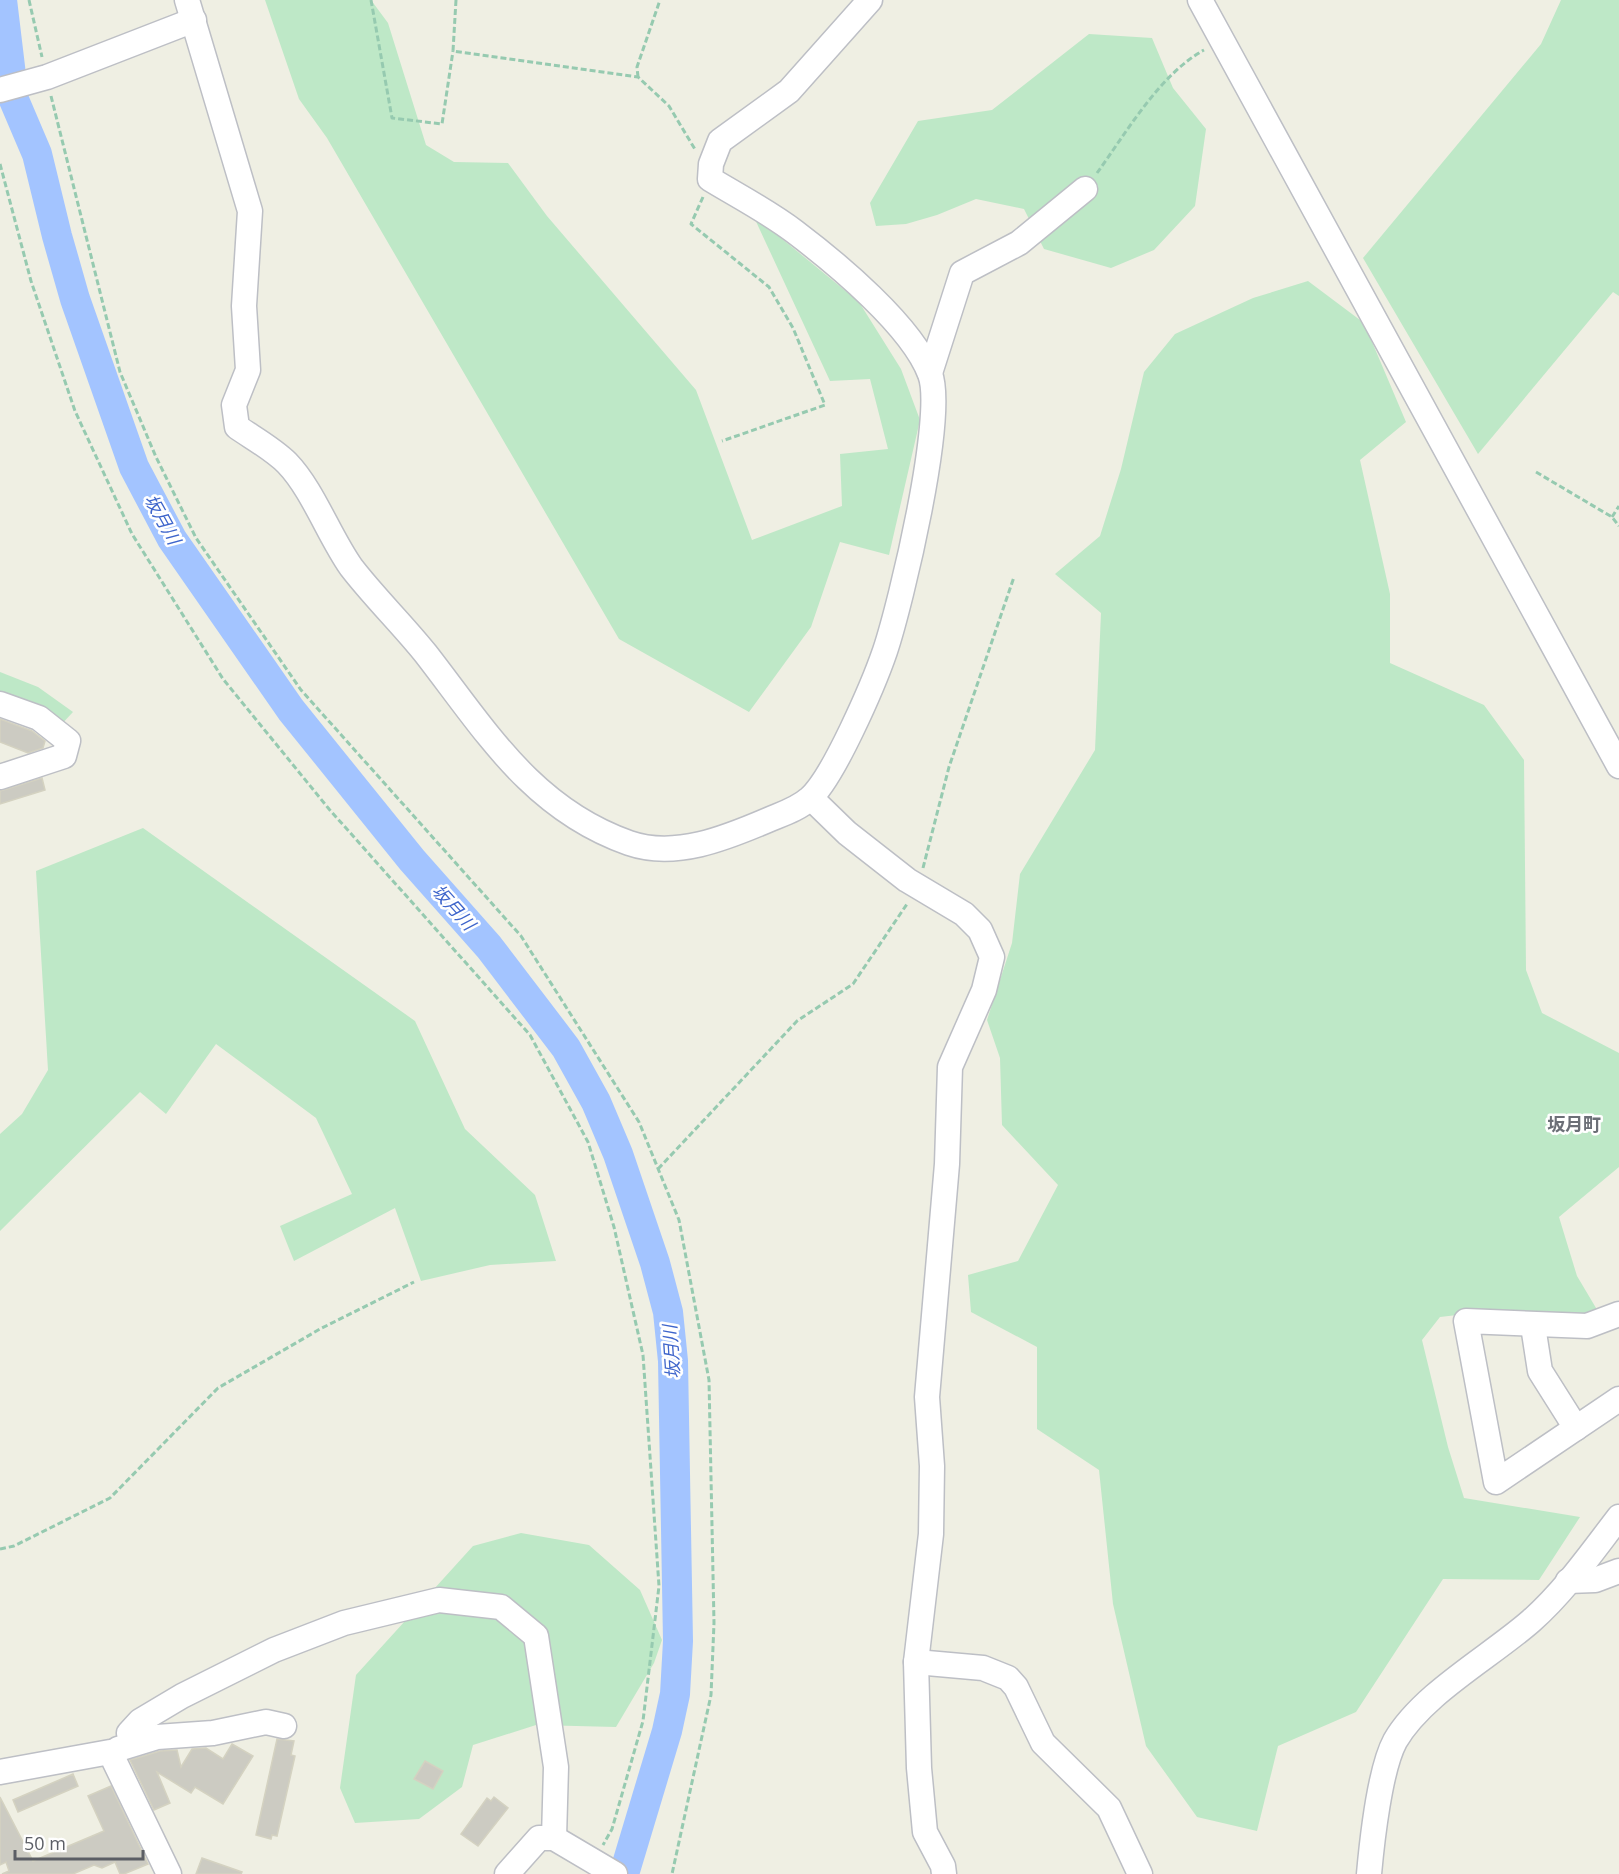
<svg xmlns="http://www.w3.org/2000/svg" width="1619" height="1874" font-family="'Open Sans','Noto Sans JP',sans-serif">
	<rect width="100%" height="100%" fill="#efefe3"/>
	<g fill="#bee8c7">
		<polygon points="265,0 371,0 388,23 426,145 454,162 508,163 547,216 696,390 752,540 842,506 840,454 888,449 870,379 830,381 753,215 859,302 901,369 920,420 889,555 840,542 811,627 749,712 619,639 327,138 299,99"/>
		<polygon points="1561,0 1619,0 1619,296 1613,292 1478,454 1363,258 1541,44"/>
		<polygon points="1089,34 1152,38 1173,88 1206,129 1195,206 1154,250 1111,268 1044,249 1024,209 976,199 937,215 906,224 876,226 870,203 918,121 992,110"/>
		<polygon points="1308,281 1364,323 1406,422 1360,460 1390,594 1390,663 1484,705 1524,760 1526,970 1542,1013 1619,1053 1619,1167 1559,1217 1577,1276 1599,1313 1506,1325 1491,1311 1440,1317 1422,1340 1448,1447 1464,1498 1580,1517 1539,1580 1443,1579 1356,1712 1278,1746 1257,1831 1197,1817 1146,1746 1113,1604 1099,1470 1037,1429 1037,1347 971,1312 968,1275 1018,1261 1058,1185 1002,1125 1000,1058 987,1020 1012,943 1020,874 1095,750 1101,613 1055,574 1100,536 1121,469 1144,372 1175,334 1253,298"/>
		<polygon points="0,672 38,687 73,712 58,728 0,699"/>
		<polygon points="143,828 415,1021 465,1129 535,1195 556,1261 490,1265 421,1281 395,1208 294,1261 280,1226 352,1194 316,1118 216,1044 166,1114 140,1092 0,1231 0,1134 22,1114 48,1070 36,871"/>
		<polygon points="521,1533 589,1545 640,1590 662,1640 654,1663 616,1727 536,1725 473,1745 462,1787 419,1819 355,1823 340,1788 356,1675 473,1546"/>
	</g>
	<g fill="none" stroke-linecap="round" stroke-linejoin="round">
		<polyline stroke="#a3c4ff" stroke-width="30" points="2,0 14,100 37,154 57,236 75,299 134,467 172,539 291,710 412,860 489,947 566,1048 596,1102 618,1154 655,1263 668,1312 673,1361 678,1641 675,1694 667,1731 624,1874"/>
	</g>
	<g fill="#cccbc2" stroke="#d4d2c1" stroke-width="1.5">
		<polygon points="0,719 32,731 45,741 43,748 28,753 0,742"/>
		<polygon points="42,778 45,790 0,804 0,791"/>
		<polygon points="277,1739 294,1741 291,1755 295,1756 277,1836 272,1835 271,1839 256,1835"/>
		<polygon points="232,1744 253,1756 223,1804 195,1787 191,1793 157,1772 170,1803 154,1810 130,1760 160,1751 177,1750 181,1767 192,1749 206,1748 223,1759"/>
		<polygon points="425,1761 443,1771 433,1789 414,1779"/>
		<polygon points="73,1774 78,1786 18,1812 13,1800"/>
		<polygon points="111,1786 148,1864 124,1874 120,1874 115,1862 102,1868 94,1865 73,1874 2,1874 9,1871 6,1862 0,1865 0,1797 33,1861 104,1831 88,1796"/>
		<polygon points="494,1797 508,1808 478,1846 461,1834 487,1798 491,1801"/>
		<polygon points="202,1858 242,1872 241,1874 196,1874"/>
	</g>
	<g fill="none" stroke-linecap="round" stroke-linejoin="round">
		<defs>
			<g id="minor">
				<path d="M187 0 250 211 244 306 248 370 234 405 237 427C253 438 273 449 287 463 313 490 329 536 351 567 374 597 402 624 426 654 485 730 532 809 629 843 675 859 726 838 768 820 782 814 798 809 809 799 833 779 874 683 885 651 901 603 946 415 930 374 912 326 836 263 795 232 769 212 738 196 710 179L711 164 720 141 789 91 870 0"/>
				<polyline points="1200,0 1619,766"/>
				<polyline points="0,90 47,77 194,20"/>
				<polyline points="930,373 962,273 1019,243 1085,189"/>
				<polyline points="0,704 39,718 68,741 64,756 0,777"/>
				<polyline points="811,798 847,833 907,880 964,914 980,930 992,957 984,990 950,1067 947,1164 927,1397 932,1466 931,1534 916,1662 919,1768 925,1832 943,1866 944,1874"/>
				<polyline points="1619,1314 1587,1326 1466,1321 1496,1482 1619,1399"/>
				<polyline points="1533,1326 1540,1371 1576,1428"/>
				<polyline points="1568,1581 1595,1580 1619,1571"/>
				<polyline points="916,1662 983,1668 1008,1678 1016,1687 1043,1743 1109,1808 1140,1874"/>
				<polyline points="132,1744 129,1733 140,1721 182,1696 274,1650 344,1623 439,1600 501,1607 536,1636 556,1767 554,1838"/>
				<polyline points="118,1749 157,1737 213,1733 266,1722 284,1726"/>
				<polyline points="0,1772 110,1752 169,1874"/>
				<polyline points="507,1874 539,1838 554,1838 615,1874"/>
				<path d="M1369 1874C1372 1841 1380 1769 1395 1741 1422 1694 1490 1657 1531 1621 1565 1591 1592 1552 1619 1517"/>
			</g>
		</defs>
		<use href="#minor" stroke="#bdbfc5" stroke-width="27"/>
		<g stroke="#96cab0" stroke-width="3" stroke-dasharray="6 3" stroke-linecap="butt">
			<polyline points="29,0 42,57"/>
			<polyline points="371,0 392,118 442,124 453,51"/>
			<polyline points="456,0 453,51 638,77 669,106 696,151"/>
			<polyline points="638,77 637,67 660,0"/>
			<polyline points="51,96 120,372 156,457 196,538 301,690 521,936 639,1122 679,1220 709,1380 714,1623 711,1695 672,1874"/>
			<polyline points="0,164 31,281 75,411 132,534 223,679 329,809 530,1035 588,1142 614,1227 643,1355 659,1586 643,1721 612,1829 603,1845"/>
			<path d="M1097 173C1126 133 1160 74 1204 50"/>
			<polyline points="703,197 691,224 769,287 793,328 825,405 722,441"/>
			<polyline points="1536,472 1612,517 1619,526"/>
			<polyline points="1612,517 1619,506"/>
			<polyline points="923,868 949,767 1014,577"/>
			<polyline points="658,1169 797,1021 853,984 907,904"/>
			<polyline points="0,1549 14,1546 110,1498 218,1388 320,1329 414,1282"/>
		</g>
		<use href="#minor" stroke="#fff" stroke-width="24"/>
	</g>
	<g text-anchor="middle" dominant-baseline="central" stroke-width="5" stroke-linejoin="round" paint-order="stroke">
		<g font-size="18" font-style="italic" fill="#3e65cb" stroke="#fff">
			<text transform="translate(163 519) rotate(61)">坂月川</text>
			<text transform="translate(454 907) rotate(48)">坂月川</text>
			<text transform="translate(671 1352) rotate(-94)">坂月川</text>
		</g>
		<g font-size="18" font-weight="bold" fill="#6c6f77" stroke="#fff">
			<text x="1574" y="1124">坂月町</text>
		</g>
	</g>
	<path d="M15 1850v9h128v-9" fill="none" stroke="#5b5e65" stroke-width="3"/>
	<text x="24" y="1850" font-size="18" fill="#5b5e65" stroke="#ffffff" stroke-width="4.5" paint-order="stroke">50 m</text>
</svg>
